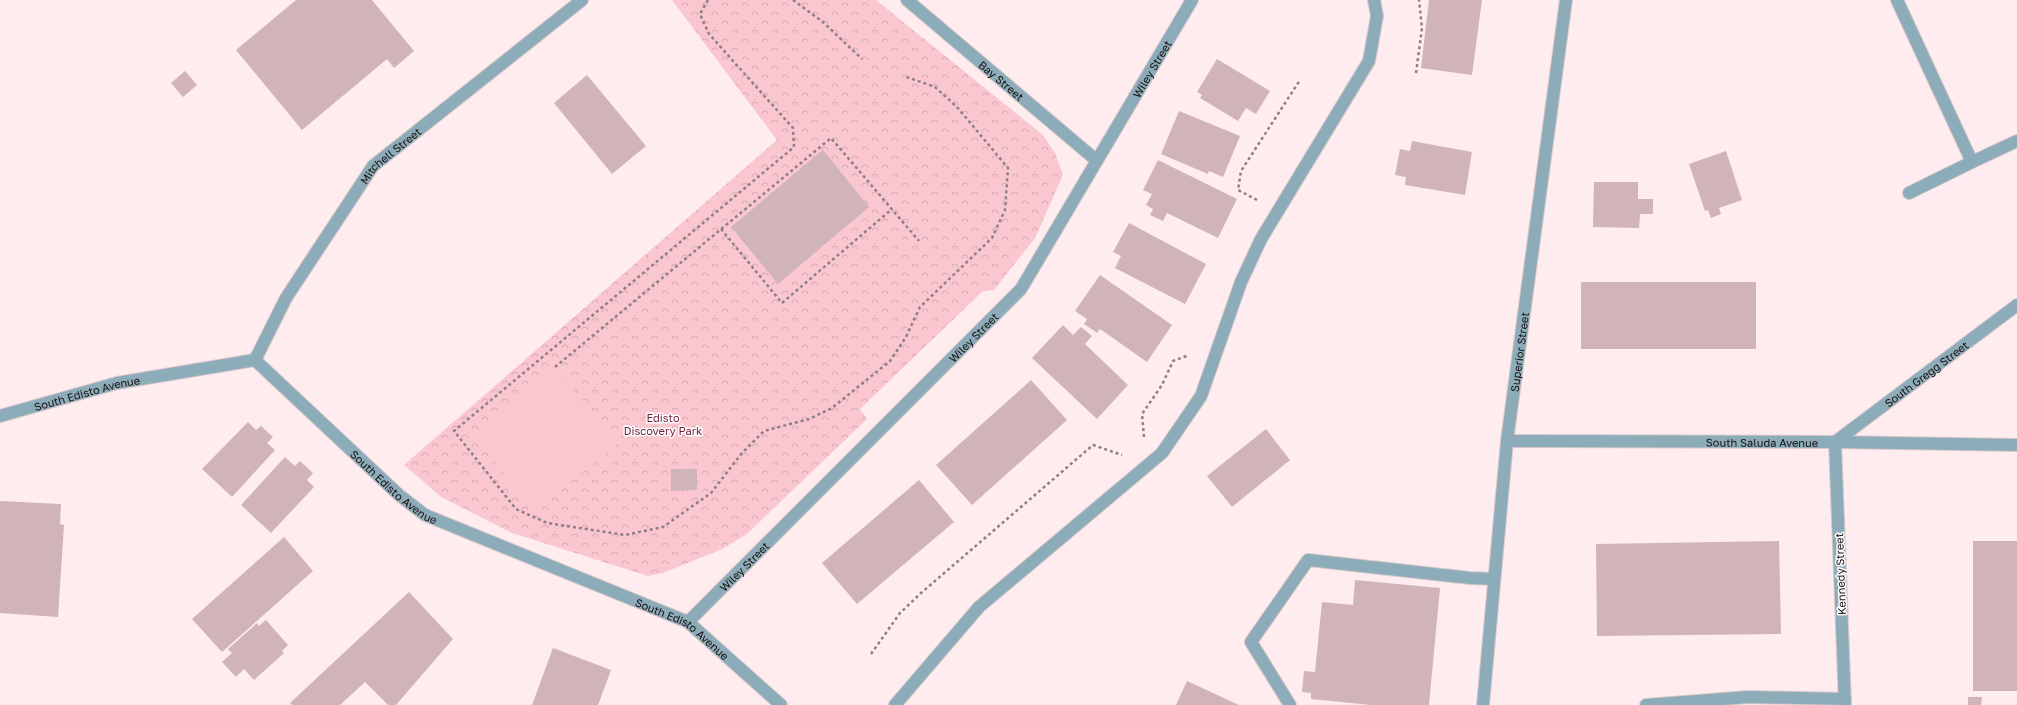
<svg xmlns="http://www.w3.org/2000/svg" width="2017" height="705" font-family="'Golos Text',sans-serif">
	<defs>
		<pattern id="park-crowns" width="20" height="18" patternUnits="userSpaceOnUse"><rect width="20" height="18" fill="#fac7d1"/><path d="M2 6a3 3 0 1 1 6 0M12 15a3 3 0 1 1 6 0" fill="none" stroke="#d6aab2"/></pattern>
	</defs>
	<rect width="100%" height="100%" fill="#feecef"/>
	<polygon fill="url(#park-crowns)" points="672,0 876,0 1043,135 1055,153 1063,175 1035,238 994,290 983,291 860,409 867,419 747,534 722,549 663,573 648,576 512,533 441,497 404,465 777,140"/>
	<polygon fill="#fac7d1" points="555,367 617,444 535,511 473,434"/>
	<g fill="#d1b4ba">
		<polygon points="296,0 372,0 414,51 394,68 387,59 302,130 236,50"/>
		<polygon points="1429,0 1482,0 1472,75 1421,68"/>
		<polygon points="1217,59 1270,91 1256,114 1246,108 1238,121 1200,98 1202,95 1197,92"/>
		<polygon points="185,71 197,85 183,97 171,83"/>
		<polygon points="587,75 646,146 612,174 554,103"/>
		<polygon points="1179,111 1240,136 1223,177 1209,171 1208,174 1161,154"/>
		<polygon points="1412,141 1472,152 1465,195 1405,185 1406,177 1395,175 1400,149 1410,151"/>
		<polygon points="823,150 869,207 778,284 731,227"/>
		<polygon points="1726,151 1742,200 1719,208 1721,214 1711,218 1708,210 1705,211 1689,164"/>
		<polygon points="1158,160 1237,199 1218,238 1167,213 1163,221 1150,215 1153,209 1146,205 1152,194 1143,190"/>
		<polygon points="1594,182 1638,182 1638,199 1653,199 1653,214 1640,214 1639,228 1593,227"/>
		<polygon points="1129,223 1206,264 1185,304 1115,268 1121,256 1113,252"/>
		<polygon points="1100,275 1172,325 1147,362 1100,329 1097,333 1084,324 1087,319 1075,311"/>
		<rect x="1581" y="282" width="175" height="67"/>
		<polygon points="1063,325 1073,335 1081,327 1092,336 1085,344 1128,385 1097,419 1032,358"/>
		<polygon points="1031,380 1067,420 972,505 936,465"/>
		<polygon points="248,422 256,430 261,426 273,437 267,443 275,450 232,497 202,469"/>
		<polygon points="1266,429 1290,460 1232,507 1207,476"/>
		<polygon points="285,457 295,466 300,461 313,473 307,480 314,487 271,533 241,505"/>
		<polygon points="671,469 697,469 697,490 671,491"/>
		<polygon points="919,480 954,522 857,604 822,563"/>
		<polygon points="0,501 61,504 60,524 64,525 58,617 0,613"/>
		<polygon points="284,537 313,571 222,652 192,619"/>
		<polygon points="1779,541 1781,634 1597,636 1596,544"/>
		<rect x="1973" y="541" width="44" height="150"/>
		<polygon points="1355,580 1440,588 1429,705 1371,705 1311,699 1311,693 1302,692 1304,671 1315,672 1322,602 1353,605"/>
		<polygon points="409,592 453,639 396,705 388,705 365,682 340,705 292,705 290,703"/>
		<polygon points="266,620 288,645 282,651 284,653 254,680 244,669 236,677 222,662 232,653 228,649 257,623 259,626"/>
		<polygon points="553,648 611,670 598,705 532,705"/>
		<polygon points="1187,681 1239,705 1176,705"/>
		<polygon points="1968,697 1982,697 1981,705 1968,705"/>
	</g>
	<g fill="none" stroke-linecap="round" stroke-linejoin="round">
		<defs>
			<g id="lane">
				<polyline points="1897,0 1972,162 1909,193"/>
				<polyline points="1972,162 2017,141"/>
				<polyline points="895,705 979,607 1162,453 1201,396 1241,282 1261,239 1369,61 1377,16 1374,0"/>
				<polyline points="1290,705 1251,642 1308,560 1470,578 1494,579"/>
				<polyline points="1646,705 1748,697 1845,699"/>
			</g>
			<g id="street">
				<path id="s1" d="M907 0 1096 160"/>
				<path id="s2" d="M255 360 286 298 373 166 582 0"/>
				<path id="s3" d="M0 416 117 383 255 360 399 495 425 515 688 622 781 705"/>
				<path id="s4" d="M1507 441 1835 442 2017 445"/>
				<path id="s5" d="M688 622 1021 289 1192 0"/>
				<path id="s6" d="M1483 705 1507 441 1566 0"/>
				<path id="s7" d="M1845 705 1835 442 2017 305"/>
			</g>
		</defs>
		<use href="#lane" stroke="#d9c8cb" stroke-width="14"/>
		<use href="#street" stroke="#d9c8cb" stroke-width="14"/>
		<g stroke="#8e8082" stroke-width="2.5" stroke-dasharray="3 3" stroke-linecap="butt">
			<polyline points="708,0 700,14 709,34 793,128 794,147 454,431 516,509 547,523 625,535 663,527 711,493 742,453 764,431 809,419 832,408 890,361 906,337 920,307 992,238 1005,210 1008,168 957,107 935,87 904,76"/>
			<polyline points="793,0 823,22 862,59"/>
			<polyline points="1416,73 1422,28 1419,0"/>
			<polyline points="1257,200 1238,190 1241,171 1300,80"/>
			<polyline points="721,229 782,303 892,209"/>
			<polyline points="555,367 831,138 919,241"/>
			<polyline points="1144,437 1142,414 1162,385 1173,361 1189,355"/>
			<polyline points="871,654 900,613 921,593 1093,445 1122,455"/>
		</g>
		<use href="#lane" stroke="#8bacb8" stroke-width="12"/>
		<use href="#street" stroke="#8bacb8" stroke-width="12"/>
	</g>
	<g text-anchor="middle" dominant-baseline="central" stroke-width="3" stroke-linejoin="round" paint-order="stroke">
		<g font-size="11" fill="#180e10" stroke="#fefefe">
			<text stroke="none"><textPath href="#s5" startOffset="727">Wiley Street</textPath></text>
			<text stroke="none"><textPath href="#s1" startOffset="124">Bay Street</textPath></text>
			<text stroke="none"><textPath href="#s2" startOffset="247">Mitchell Street</textPath></text>
			<text stroke="none"><textPath href="#s5" startOffset="403">Wiley Street</textPath></text>
			<text stroke="none"><textPath href="#s6" startOffset="355">Superior Street</textPath></text>
			<text stroke="none"><textPath href="#s7" startOffset="377">South Gregg Street</textPath></text>
			<text stroke="none"><textPath href="#s3" startOffset="90">South Edisto Avenue</textPath></text>
			<text stroke="none"><textPath href="#s4" startOffset="255">South Saluda Avenue</textPath></text>
			<text stroke="none"><textPath href="#s3" startOffset="450">South Edisto Avenue</textPath></text>
			<text stroke="none"><textPath href="#s5" startOffset="79">Wiley Street</textPath></text>
			<text transform="translate(1840 574) rotate(-92)">Kennedy Street</text>
			<text stroke="none"><textPath href="#s3" startOffset="774">South Edisto Avenue</textPath></text>
		</g>
		<g font-size="11" fill="#6f1b38" stroke="#fefefe">
			<text x="663" y="417">Edisto<tspan x="663" dy="13">Discovery Park</tspan></text>
		</g>
	</g>
</svg>
